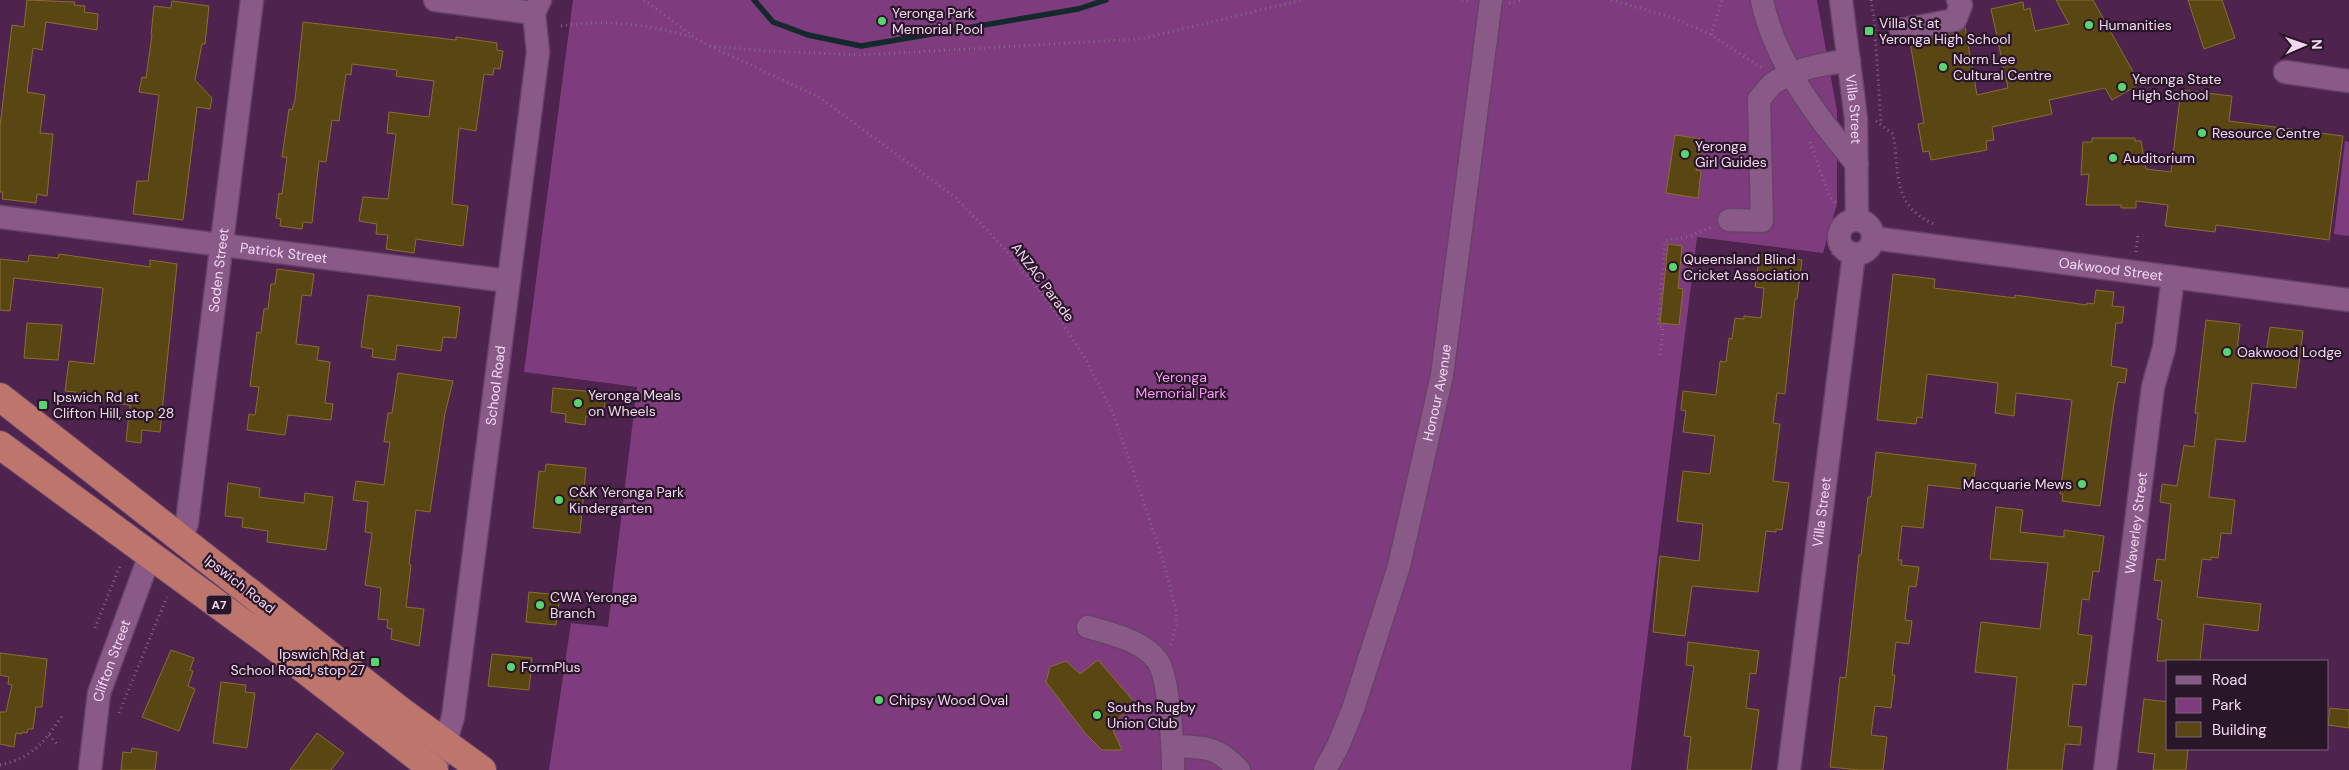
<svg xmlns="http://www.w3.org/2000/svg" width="2349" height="770" font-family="'DM Sans',sans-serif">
	<rect width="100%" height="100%" fill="#4e234e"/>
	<g fill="#7e3c7e">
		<polygon points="573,0 1817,0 1837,111 1837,204 1823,253 1697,237 1631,770 549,770 571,623 608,627 637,387 524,372"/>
		<polygon points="2345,141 2349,142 2349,236 2334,234"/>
	</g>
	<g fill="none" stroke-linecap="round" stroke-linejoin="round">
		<polyline stroke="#13292c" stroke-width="5.5" points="754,0 773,22 808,35 861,46 1078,9 1106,0"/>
	</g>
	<g fill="#594612" stroke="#896f2d">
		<polygon points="27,0 75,2 74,5 85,6 84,12 98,14 97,30 46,22 42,50 33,48 27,92 45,95 40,133 53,134 47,196 37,194 36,203 2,199 3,192 0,192 0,126 12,25 24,27"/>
		<polygon points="2056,0 2093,0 2140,84 2112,100 2105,88 2049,100 2052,114 1992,127 1994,140 1986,141 1987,150 1931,160 1929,151 1923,152 1918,124 1924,123 1910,42 1957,33 1965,27 1977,95 2008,88 1991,9 2023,2 2024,10 2030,8 2035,31 2069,24"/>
		<polygon points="2188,0 2222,0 2235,38 2204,49"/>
		<polygon points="172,1 209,6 205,44 202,44 195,80 212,98 210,109 197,107 183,220 133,214 137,181 148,181 159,95 139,92 142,77 146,78 152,35 151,35 154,6 171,8"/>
		<polygon points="303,22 456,40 456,37 497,43 497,50 503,51 500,69 494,68 493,75 484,74 476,131 459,128 452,204 468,206 463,246 416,239 414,253 386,249 388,235 376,234 377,224 359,221 363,197 388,199 396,134 387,133 389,112 429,117 434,81 396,76 397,70 352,64 351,75 346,74 339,121 332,120 326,162 319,161 312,223 303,222 302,229 280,226 281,219 276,218 279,193 282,194 287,157 282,157 289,109 292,110 295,100"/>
		<polygon points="2181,90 2232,96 2229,121 2343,136 2329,240 2216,225 2215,232 2165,226 2168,205 2136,201 2136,208 2121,208 2121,205 2086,205 2089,174 2081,175 2083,142 2092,142 2092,138 2135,138 2135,141 2141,141 2146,169 2171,172"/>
		<polygon points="1675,135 1701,139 1696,170 1701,171 1698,198 1666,193"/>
		<polygon points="1668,244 1682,246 1678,288 1683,289 1679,325 1660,323"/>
		<polygon points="59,254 150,267 150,260 177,264 160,432 142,430 141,443 126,441 130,405 89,400 90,397 75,395 76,392 65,391 69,361 94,364 103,288 14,278 10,311 0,310 0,259 28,262 29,255 58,258"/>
		<polygon points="1760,254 1802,260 1797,299 1795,299 1785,394 1777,393 1773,423 1780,424 1773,481 1789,483 1782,530 1776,529 1776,532 1766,531 1758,592 1692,586 1685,636 1653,632 1660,556 1699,561 1703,524 1677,521 1683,471 1710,474 1715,436 1683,432 1686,411 1681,410 1683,391 1716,395 1720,361 1726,362 1729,338 1732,339 1735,318 1744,319 1744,316 1761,318 1764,288 1755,287"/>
		<polygon points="277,269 314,274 311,296 302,295 296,344 319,347 317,360 330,362 325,403 333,404 331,420 288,415 285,435 247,430 249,414 255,415 259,387 250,386 257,332 261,333 264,309 268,309 271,284 275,284"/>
		<polygon points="1893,274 1935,279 1934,288 2015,298 2015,295 2087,305 2087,303 2094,304 2096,290 2114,292 2112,306 2124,307 2122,323 2116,323 2111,366 2127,369 2125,383 2118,382 2114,403 2100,506 2062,501 2063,494 2060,494 2072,400 2016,393 2014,416 1995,413 1998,383 1927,374 1922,418 1917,417 1916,424 1877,420"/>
		<polygon points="368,295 460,307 456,338 443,337 441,351 397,345 395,360 372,357 373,349 361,347"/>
		<polygon points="2206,320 2240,324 2237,350 2266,354 2270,327 2303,331 2296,388 2252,383 2245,442 2216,439 2209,497 2235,500 2231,534 2221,533 2218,558 2211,557 2211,560 2202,559 2197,597 2261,604 2258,631 2204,624 2200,661 2157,661 2162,620 2157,619 2162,581 2154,580 2157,559 2165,560 2171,504 2160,502 2162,484 2177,486 2184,445 2194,447 2198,413 2195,413"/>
		<polygon points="27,323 62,325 58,360 24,358"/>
		<polygon points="398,373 453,381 445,413 430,512 416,510 409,564 411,565 406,607 424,609 419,646 391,639 392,629 387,628 388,620 378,619 381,588 365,585 372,533 365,532 368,502 353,500 356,481 384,485 390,442 384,442 388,413 392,413"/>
		<polygon points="553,388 606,393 603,417 586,416 585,425 565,422 566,414 551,412"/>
		<polygon points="1876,452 1976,464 1972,490 1928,485 1923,528 1902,526 1898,560 1902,560 1901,565 1919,567 1916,587 1909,586 1905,620 1912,621 1909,644 1896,642 1892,675 1895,675 1891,708 1875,706 1871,735 1887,737 1883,770 1859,770 1830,767 1840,677 1846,678 1846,676 1859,555 1861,555 1868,497 1871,497"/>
		<polygon points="546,464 586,468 580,533 533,528 539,471 545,472"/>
		<polygon points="228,483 260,488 259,497 304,503 305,493 333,497 326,550 267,542 268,531 242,527 243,518 225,516"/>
		<polygon points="1996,507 2023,510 2020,532 2064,537 2064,530 2104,536 2099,572 2093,571 2089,600 2082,599 2078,634 2092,636 2086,685 2073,684 2068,726 2082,727 2080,745 2065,744 2062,770 2007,770 2017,677 1975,672 1981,622 2040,629 2048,563 1990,559"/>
		<polygon points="529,592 560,595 556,625 526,622"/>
		<polygon points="1688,642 1759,651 1756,674 1750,673 1746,708 1759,710 1751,770 1687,770 1691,737 1684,736 1694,666 1686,665"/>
		<polygon points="171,650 194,658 190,670 193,671 188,686 195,689 179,731 142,717"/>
		<polygon points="0,653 47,659 42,707 36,707 33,729 28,729 27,733 23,732 22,734 16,733 14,747 0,744 0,712 6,712 12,685 8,684 9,677 0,675"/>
		<polygon points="492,654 532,658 529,690 488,686"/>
		<polygon points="1098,660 1135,703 1111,726 1122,750 1102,750 1085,733 1046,682 1050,667 1066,661 1080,674"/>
		<polygon points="221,682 246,685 245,692 255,693 247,748 213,743"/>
		<polygon points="2144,699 2168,702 2168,749 2188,749 2186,770 2153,770 2155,754 2138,752"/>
		<polygon points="2330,708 2349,710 2349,728 2328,725"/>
		<polygon points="317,733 344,753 331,770 290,770"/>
		<polygon points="132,748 157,752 155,770 121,770 123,752 131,753"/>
	</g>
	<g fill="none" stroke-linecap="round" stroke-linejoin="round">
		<defs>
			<g id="minor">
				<polyline points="435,0 534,13"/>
				<path d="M1762 0C1774 60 1817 118 1857 164"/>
				<path id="s1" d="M1841 0 1856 119 1857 219"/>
				<polyline points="1901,30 1955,20 1961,5 1958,0"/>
				<polyline points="2285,72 2349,81"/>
				<path id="s2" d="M0 217 508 281"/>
				<circle cx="1856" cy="237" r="17"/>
				<path d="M1729 220 1762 221 1759 99C1764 94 1769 86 1775 82 1797 68 1824 64 1849 60"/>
				<path id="s3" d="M1873 238 2349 300"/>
				<path id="s4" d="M181 538 187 523 252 0"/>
				<path d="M1088 627C1111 634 1142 640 1157 660 1169 675 1173 749 1173 770"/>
				<path d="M1173 746C1204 747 1217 746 1239 770"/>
				<path id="s5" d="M441 757 453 717 462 647 538 52 534 13 540 0"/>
				<path id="s6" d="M90 770 99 693 150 555"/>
				<path id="s7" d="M1325 770 1338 746 1353 709 1399 566 1425 451 1442 375 1491 0"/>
				<path id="s8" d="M1789 770 1854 254"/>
				<path id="s9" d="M2105 770 2153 387 2164 348 2173 277"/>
			</g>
			<g id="highway">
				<polyline points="0,397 401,711 482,770"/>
				<polyline points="0,445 269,642 434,770"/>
			</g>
		</defs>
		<use href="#minor" stroke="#684268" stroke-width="25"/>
		<use href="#highway" stroke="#684268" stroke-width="30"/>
		<g stroke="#8a6489" stroke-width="3" stroke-dasharray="1 4" stroke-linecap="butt">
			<polyline points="644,0 697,39 710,46 767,51 861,55 1140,39 1302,0"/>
			<polyline points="1462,0 1471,1"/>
			<polyline points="1611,0 1674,18 1711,35 1762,68"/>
			<polyline points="1871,0 1874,17 1881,123"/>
			<polyline points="1509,3 1523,0"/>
			<path d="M561 26C607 19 650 24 694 38"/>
			<polyline points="1711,35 1722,0"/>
			<polyline points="710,46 819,97 956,198 1004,248 1049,303 1084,356 1113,413 1132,467 1164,563 1176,611 1176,625 1172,642 1169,646"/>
			<path d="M1876 121 1893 134C1900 173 1891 205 1934 224"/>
			<polyline points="1810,142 1829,196 1837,204"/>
			<polyline points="2136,252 2138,235"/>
			<path d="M1833 254C1826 241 1831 230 1836 217"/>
			<polyline points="1660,355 1663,327 1658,326 1665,241 1690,236 1712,227"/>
			<polyline points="95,628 121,563"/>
			<polyline points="119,713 167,597"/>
			<polyline points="49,735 57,744"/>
			<path d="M0 765C33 758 44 742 62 716"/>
		</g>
		<use href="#minor" stroke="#895a88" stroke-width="22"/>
		<use href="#highway" stroke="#be756c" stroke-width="28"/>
	</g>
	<g fill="#58d570" stroke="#291629" stroke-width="2">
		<circle cx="882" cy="21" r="5"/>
		<circle cx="2089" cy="25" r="5"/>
		<rect x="1864" y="26" width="10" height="10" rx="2.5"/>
		<circle cx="1943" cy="67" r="5"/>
		<circle cx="2122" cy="87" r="5"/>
		<circle cx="2202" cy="133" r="5"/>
		<circle cx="1685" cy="154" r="5"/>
		<circle cx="2113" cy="158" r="5"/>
		<circle cx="1673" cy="267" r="5"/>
		<circle cx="2227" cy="352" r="5"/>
		<circle cx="578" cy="403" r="5"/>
		<rect x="38" y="400" width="10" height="10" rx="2.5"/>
		<circle cx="2082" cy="484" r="5"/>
		<circle cx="559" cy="500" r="5"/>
		<circle cx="540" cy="605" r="5"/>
		<rect x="370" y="657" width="10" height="10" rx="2.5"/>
		<circle cx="511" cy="667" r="5"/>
		<circle cx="879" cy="700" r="5"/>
		<circle cx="1097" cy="715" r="5"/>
	</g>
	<g text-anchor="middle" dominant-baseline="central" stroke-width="4.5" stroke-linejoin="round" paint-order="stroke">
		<rect fill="#291629" stroke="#b69eb6" stroke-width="1" x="206.5" y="595.5" width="25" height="19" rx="4"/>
		<g font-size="12" font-weight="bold" fill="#f3d8f2">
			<text x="219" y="605">A7</text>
		</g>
		<g font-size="14" fill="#f3d8f2" stroke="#291629" text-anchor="start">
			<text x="892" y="13">Yeronga Park<tspan x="892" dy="16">Memorial Pool</tspan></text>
			<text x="1879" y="23">Villa St at<tspan x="1879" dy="16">Yeronga High School</tspan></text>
			<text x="2099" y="25">Humanities</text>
			<text x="1953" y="59">Norm Lee<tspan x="1953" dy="16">Cultural Centre</tspan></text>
			<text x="2132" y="79">Yeronga State<tspan x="2132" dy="16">High School</tspan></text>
			<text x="2212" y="133">Resource Centre</text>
			<text x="1695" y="146">Yeronga<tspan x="1695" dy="16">Girl Guides</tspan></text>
			<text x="2123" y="158">Auditorium</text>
			<text x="1683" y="259">Queensland Blind<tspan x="1683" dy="16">Cricket Association</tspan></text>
			<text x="2237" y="352">Oakwood Lodge</text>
			<text x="588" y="395">Yeronga Meals<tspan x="588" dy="16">on Wheels</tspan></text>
			<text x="53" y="397">Ipswich Rd at<tspan x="53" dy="16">Clifton Hill, stop 28</tspan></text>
			<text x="2072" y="484" text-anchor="end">Macquarie Mews</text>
			<text x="569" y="492">C&amp;K Yeronga Park<tspan x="569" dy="16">Kindergarten</tspan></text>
			<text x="550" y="597">CWA Yeronga<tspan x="550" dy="16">Branch</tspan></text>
			<text x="365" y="654" text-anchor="end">Ipswich Rd at<tspan x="365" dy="16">School Road, stop 27</tspan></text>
			<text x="521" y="667">FormPlus</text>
			<text x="889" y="700">Chipsy Wood Oval</text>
			<text x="1107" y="707">Souths Rugby<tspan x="1107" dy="16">Union Club</tspan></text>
		</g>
		<g font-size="14" fill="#f3d8f2" stroke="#291629">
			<text stroke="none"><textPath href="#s1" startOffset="110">Villa Street</textPath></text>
			<text stroke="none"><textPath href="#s2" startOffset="286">Patrick Street</textPath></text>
			<text stroke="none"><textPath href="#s3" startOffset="240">Oakwood Street</textPath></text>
			<text stroke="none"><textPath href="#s4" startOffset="271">Soden Street</textPath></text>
			<text transform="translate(1043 282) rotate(53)">ANZAC Parade</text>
			<text stroke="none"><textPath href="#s5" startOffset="376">School Road</textPath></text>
			<text stroke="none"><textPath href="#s7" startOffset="395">Honour Avenue</textPath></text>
			<text stroke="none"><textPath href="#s8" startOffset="260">Villa Street</textPath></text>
			<text stroke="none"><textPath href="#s9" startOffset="249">Waverley Street</textPath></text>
			<text transform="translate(240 584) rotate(38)">Ipswich Road</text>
			<text stroke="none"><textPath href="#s6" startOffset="112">Clifton Street</textPath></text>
		</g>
		<g font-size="14" fill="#fe98fd" stroke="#291629">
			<text x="1181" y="377">Yeronga<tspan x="1181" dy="16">Memorial Park</tspan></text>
		</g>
	</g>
	<rect x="2166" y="660" width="162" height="90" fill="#291629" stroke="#7a6479"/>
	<rect x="2176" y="676" width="25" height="8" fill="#895a88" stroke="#7a6479"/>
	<text x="2212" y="685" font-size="15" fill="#f3d8f2">Road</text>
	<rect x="2176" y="698" width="25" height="15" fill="#7e3c7e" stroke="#7a6479"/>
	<text x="2212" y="710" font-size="15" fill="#f3d8f2">Park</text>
	<rect x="2176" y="722" width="25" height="15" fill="#594612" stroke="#7a6479"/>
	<text x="2212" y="735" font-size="15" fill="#f3d8f2">Building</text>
	<g transform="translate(2304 45) rotate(88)" stroke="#291629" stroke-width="4" paint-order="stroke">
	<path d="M0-4L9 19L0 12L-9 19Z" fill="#f3d8f2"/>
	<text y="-8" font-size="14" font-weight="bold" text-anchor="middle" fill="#f3d8f2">N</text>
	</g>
</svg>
